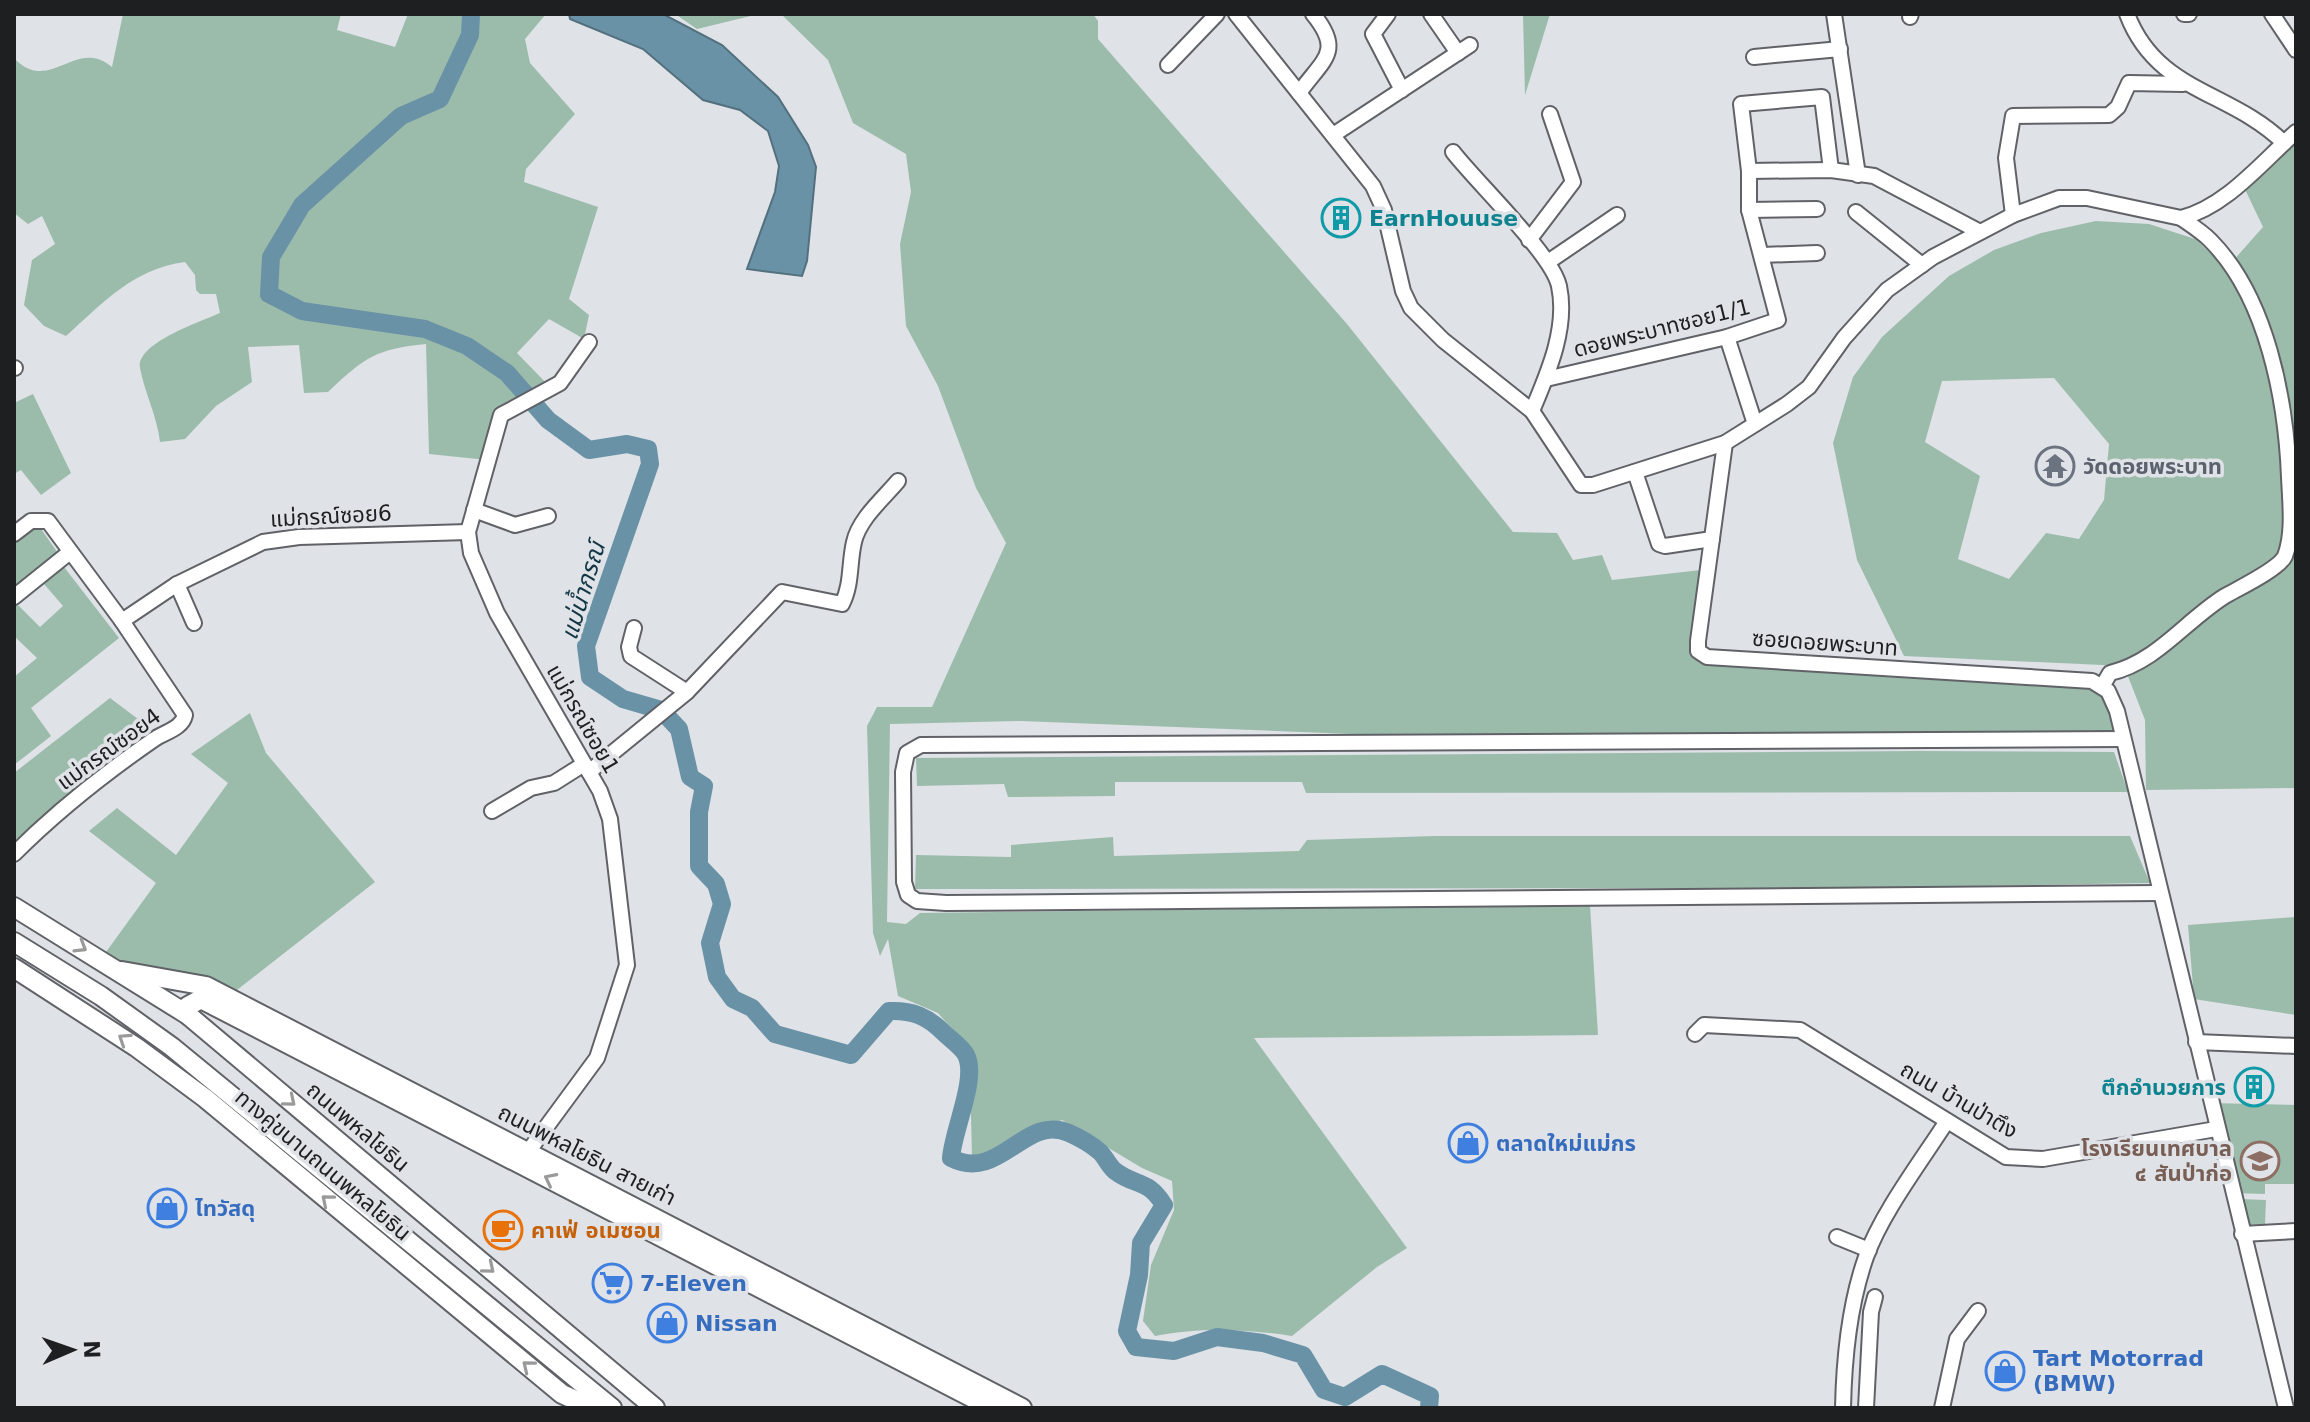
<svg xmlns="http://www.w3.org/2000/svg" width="2310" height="1422" font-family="'DejaVu Sans','Noto Sans Thai',sans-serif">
	<rect width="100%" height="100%" fill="#dfe2e7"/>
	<g fill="#9cbcab" fill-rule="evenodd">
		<path d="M123 14H341L337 30 395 47 408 14H546L525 39 530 63 575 114 526 169 524 182 598 207 569 299 589 315 584 339 549 319 517 353 551 388 499 414 487 460 429 454 426 344C376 349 365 357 328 392L304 393 299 345 248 347 252 382 216 406 185 439 160 442C157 416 145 394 140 368 136 343 200 322 220 313L216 294H200L196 290 195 275 185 262C133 269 104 302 66 336L44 326 24 305 32 260 55 244 42 216 28 224 14 213V58C50 96 75 36 112 67Z"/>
		<polygon points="675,14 759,14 697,29"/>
		<path d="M781 14H1093L1098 21V39L1347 324 1513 532 1557 533 1573 560 1602 555 1612 580 1701 570 1703 659 2103 685 2123 739 1692 741 1689 734H1352L1021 721 890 724 887 922 906 924 920 913 1590 905 1598 1035 1254 1038 1407 1248 1377 1267 1292 1336C1244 1329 1202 1327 1155 1336L1143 1321 1151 1265 1174 1210 1172 1181 1142 1168 1062 1120 972 1158 970 1075 974 1054 938 1013 898 996 888 939 880 956 873 933 867 726 877 707H932L1006 543 976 488 938 386 906 326 900 244 911 192 906 154 853 123 828 60Z"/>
		<polygon points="1523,14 1550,14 1525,95"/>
		<path d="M2296 132V543L2285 552 2296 545V788L2146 790 2145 720 2124 666 1904 656 1857 560 1833 443 1853 377 1882 337 1949 276 1994 250 2041 233 2096 221 2149 224 2195 239 2237 276 2232 262 2263 227 2241 181ZM2054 378 2109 444 2104 500 2079 539 2046 533 2009 579 1958 559 1980 476 1925 442 1942 381Z"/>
		<polygon points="33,394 71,473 41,495 21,470 14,474 14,403"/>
		<polygon points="39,526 62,559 14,597 14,534"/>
		<polygon points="64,567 119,638 31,708 51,736 14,765 14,677 37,658 14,636 14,604 16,603 40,627 63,606 44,584"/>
		<polygon points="110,698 138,719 130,727 135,738 147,745 75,800 14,841 14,773"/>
		<polygon points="250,713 266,753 375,882 228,997 101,959 156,883 89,831 117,808 176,855 228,783 191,754"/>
		<polygon points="1915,751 2114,752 2128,792 1306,793 1302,782 1115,782 1115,796 1008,797 1004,784 917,786 916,758"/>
		<polygon points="1435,836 2130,836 2150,883 1860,888 915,889 916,855 1011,857 1011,845 1113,837 1114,856 1299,851 1307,840"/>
		<polygon points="2296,917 2296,1015 2194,999 2188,925"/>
		<polygon points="2209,1103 2296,1105 2296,1184 2265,1184 2265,1194 2232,1193"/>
		<polygon points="2239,1199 2266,1200 2265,1224 2245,1225"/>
	</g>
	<polygon fill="#6a92a6" stroke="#53707e" stroke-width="2" points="569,14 663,14 722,45 778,97 808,145 816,167 807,261 802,276 747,269 775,192 779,166 768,131 740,110 703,100 643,49 570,19"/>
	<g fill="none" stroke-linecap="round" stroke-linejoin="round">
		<path stroke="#6a92a6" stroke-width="18" d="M471 14 470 35 440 99 401 116 302 205 271 257 269 294 302 311 425 329 467 346 507 373 548 420 589 450 627 444 648 449 650 464 586 646 590 677 623 699 661 710 679 729 690 777 704 786 699 812V866L716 884 722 904 710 943 717 977 733 999 752 1008 775 1034 851 1055 889 1011C912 1010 927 1016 944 1033 950 1039 962 1047 966 1055 978 1078 953 1130 951 1158 1000 1183 1025 1113 1069 1133 1078 1137 1092 1145 1100 1152 1106 1158 1109 1166 1115 1171 1136 1187 1147 1178 1164 1205L1141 1243 1139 1275 1127 1331 1136 1347 1174 1351 1217 1337 1263 1343 1303 1355 1324 1390 1345 1397 1382 1374 1430 1396 1429 1408"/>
		<defs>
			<g id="minor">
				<path d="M1236 14 1373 186 1384 210 1403 291 1411 308 1443 340 1532 411 1581 485H1593L1725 443 1787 404 1809 387 1844 338 1887 290 1933 257 2013 215 2059 198H2087L2181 218C2226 207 2262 162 2296 132"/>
				<polyline points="1388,14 1373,34 1402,90"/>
				<polyline points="1431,14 1458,53"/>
				<polyline points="1834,14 1858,175"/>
				<path d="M2127 14C2157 93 2230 90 2284 143"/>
				<polyline points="2184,14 2189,14"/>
				<polyline points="2272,14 2296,50"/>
				<polyline points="1910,17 1911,14"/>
				<polyline points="1754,57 1840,49"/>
				<polyline points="1168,65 1217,14"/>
				<path d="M1299 93C1323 59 1344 52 1313 14"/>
				<polyline points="1333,135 1470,45"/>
				<path d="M1453 152C1477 183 1552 254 1559 286 1568 328 1548 373 1532 411"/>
				<polyline points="1749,171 1831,170 1874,176 1980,232"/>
				<polyline points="1749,210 1817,209"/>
				<polyline points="1856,212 1922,265"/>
				<polyline points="2013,215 2006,158 2013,116 2109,115 2118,107 2129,83 2183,84"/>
				<polyline points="1529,240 1573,182 1550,114"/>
				<polyline points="1762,255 1817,253"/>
				<polyline points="1548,262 1617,215"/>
				<polyline points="1727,337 1755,424"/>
				<polyline points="14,368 15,368"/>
				<polyline points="1546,379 1727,337 1778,320 1749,210 1749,171 1741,104 1822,97 1831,170"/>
				<polyline points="1725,443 1698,641 1698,651 1707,657 2092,681 2108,691 2117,711 2286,1408"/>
				<polyline points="1635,472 1659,544 1665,546 1712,539"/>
				<polyline points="474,510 515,525 548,516"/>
				<path d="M14 534 31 521H48L122 621 185 715C182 729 164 732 153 740 104 774 56 812 14 854"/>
				<polyline points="177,584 194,623"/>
				<polyline points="14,597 70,552"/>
				<polyline points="122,621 177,584 263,542 299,537 468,532"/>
				<path d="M2103 685 2110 673C2157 662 2185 621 2225 596 2239 588 2279 569 2285 556 2294 533 2290 501 2289 477 2286 400 2267 297 2210 240 2202 232 2191 225 2181 218"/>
				<path d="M687 692 782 592 842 604C852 585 849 563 854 542 859 519 883 499 898 481"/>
				<polyline points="2123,739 921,745 907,753 903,772 904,882 908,895 917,901 946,903 2160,893"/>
				<polyline points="589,772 687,692 631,656 629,647 634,628"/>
				<polyline points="492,811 531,788 554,783 584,764"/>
				<polyline points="1695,1034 1704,1025 1800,1030 2006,1157 2043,1159 2216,1129"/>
				<polyline points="2196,1042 2296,1046"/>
				<polyline points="522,1160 597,1058 627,965 610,819 600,791 497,613 471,553 468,532 501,415 560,383 589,342"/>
				<polyline points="2242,1234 2296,1231"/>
				<polyline points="1837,1237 1869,1250"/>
				<path d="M1843 1408C1844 1358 1849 1305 1866 1257 1881 1214 1922 1160 1947 1121"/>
				<polyline points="1866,1408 1871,1312 1875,1297"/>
				<polyline points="1942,1408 1957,1339 1978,1311"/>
			</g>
			<g id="major">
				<polyline points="14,907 188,1015 655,1408"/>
				<polyline points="14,942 101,996 172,1047 612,1408"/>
				<polyline points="14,968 136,1047 205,1098 562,1394 593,1408"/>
				<polyline points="122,971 206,986 1022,1408"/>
				<polyline points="188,1015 188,1006 201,999 992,1408"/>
			</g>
		</defs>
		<use href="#minor" stroke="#606267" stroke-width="18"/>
		<use href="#major" stroke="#606267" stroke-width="22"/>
		<use href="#minor" stroke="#fff" stroke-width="14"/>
		<use href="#major" stroke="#fff" stroke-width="18"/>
	</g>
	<defs><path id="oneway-chevron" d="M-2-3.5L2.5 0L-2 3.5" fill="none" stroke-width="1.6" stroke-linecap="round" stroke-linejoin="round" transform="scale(2)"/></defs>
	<g stroke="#9a9a9b">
		<use href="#oneway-chevron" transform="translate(81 947) rotate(31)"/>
		<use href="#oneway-chevron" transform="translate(124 1039) rotate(-147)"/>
		<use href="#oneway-chevron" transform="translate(290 1101) rotate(40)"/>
		<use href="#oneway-chevron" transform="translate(550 1179) rotate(-153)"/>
		<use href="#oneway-chevron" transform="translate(327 1200) rotate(-140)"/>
		<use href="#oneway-chevron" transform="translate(489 1268) rotate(40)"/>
		<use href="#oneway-chevron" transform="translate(528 1366) rotate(-141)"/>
	</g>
	<defs>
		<symbol id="building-ring" viewBox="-11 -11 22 22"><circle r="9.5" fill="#dfe2e7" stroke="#0f9aa8" stroke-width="1.5"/><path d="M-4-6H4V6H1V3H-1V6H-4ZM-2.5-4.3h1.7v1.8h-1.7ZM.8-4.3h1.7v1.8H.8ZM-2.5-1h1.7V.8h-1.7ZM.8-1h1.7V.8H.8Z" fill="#0f9aa8"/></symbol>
		<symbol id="temple-ring" viewBox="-11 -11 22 22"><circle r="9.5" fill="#dfe2e7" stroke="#6b7280" stroke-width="1.5"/><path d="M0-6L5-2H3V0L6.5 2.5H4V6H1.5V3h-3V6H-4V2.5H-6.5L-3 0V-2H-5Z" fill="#6b7280"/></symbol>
		<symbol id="shop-ring" viewBox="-11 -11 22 22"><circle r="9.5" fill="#dfe2e7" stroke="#3f7fe0" stroke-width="1.5"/><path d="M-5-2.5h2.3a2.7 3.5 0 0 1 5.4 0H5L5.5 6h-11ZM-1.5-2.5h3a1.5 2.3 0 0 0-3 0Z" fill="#3f7fe0"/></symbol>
		<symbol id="school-ring" viewBox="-11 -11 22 22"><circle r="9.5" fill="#dfe2e7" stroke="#8d6e63" stroke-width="1.5"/><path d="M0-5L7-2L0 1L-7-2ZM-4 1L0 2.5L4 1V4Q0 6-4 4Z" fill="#8d6e63"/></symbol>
		<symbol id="cafe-ring" viewBox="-11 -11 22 22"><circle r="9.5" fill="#dfe2e7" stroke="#e8710a" stroke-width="1.5"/><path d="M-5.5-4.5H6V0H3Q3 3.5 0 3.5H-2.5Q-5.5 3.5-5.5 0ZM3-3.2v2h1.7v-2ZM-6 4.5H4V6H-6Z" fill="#e8710a"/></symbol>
		<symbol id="supermarket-ring" viewBox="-11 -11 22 22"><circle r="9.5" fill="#dfe2e7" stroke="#3f7fe0" stroke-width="1.5"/><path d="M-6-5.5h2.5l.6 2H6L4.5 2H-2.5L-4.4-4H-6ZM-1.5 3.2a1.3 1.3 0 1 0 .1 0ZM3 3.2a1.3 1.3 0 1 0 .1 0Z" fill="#3f7fe0"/></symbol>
	</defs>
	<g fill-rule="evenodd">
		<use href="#building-ring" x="1319" y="196" width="44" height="44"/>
		<use href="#temple-ring" x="2033" y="444" width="44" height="44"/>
		<use href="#building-ring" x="2232" y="1065" width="44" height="44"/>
		<use href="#shop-ring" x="1446" y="1121" width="44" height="44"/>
		<use href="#school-ring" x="2238" y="1139" width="44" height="44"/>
		<use href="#shop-ring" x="145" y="1186" width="44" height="44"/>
		<use href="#cafe-ring" x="481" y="1208" width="44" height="44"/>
		<use href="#supermarket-ring" x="590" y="1261" width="44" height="44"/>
		<use href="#shop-ring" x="645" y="1301" width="44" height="44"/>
		<use href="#shop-ring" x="1983" y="1349" width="44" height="44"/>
	</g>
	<g text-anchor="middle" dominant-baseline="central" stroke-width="7" stroke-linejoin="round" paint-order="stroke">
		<g font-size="22" font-weight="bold" fill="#0d838f" stroke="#dfe2e7" text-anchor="start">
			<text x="1369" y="218">EarnHouuse</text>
			<text x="2226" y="1087" text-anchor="end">ตึกอำนวยการ</text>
		</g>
		<g font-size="22" fill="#1e1f21" stroke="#dfe2e7">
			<text transform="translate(1662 328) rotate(-14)">ดอยพระบาทซอย1/1</text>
			<text transform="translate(331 516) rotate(-3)">แม่กรณ์ซอย6</text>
			<text transform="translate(1825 643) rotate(4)">ซอยดอยพระบาท</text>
			<text transform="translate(583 719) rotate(60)">แม่กรณ์ซอย1</text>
			<text transform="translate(109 749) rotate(-36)">แม่กรณ์ซอย4</text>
			<text transform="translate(1959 1100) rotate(30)">ถนน บ้านป่าตึง</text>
			<text transform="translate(358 1127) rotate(40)">ถนนพหลโยธิน</text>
			<text transform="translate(587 1155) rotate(27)">ถนนพหลโยธิน สายเก่า</text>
			<text transform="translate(323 1165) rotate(40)">ทางคู่ขนานถนนพหลโยธิน</text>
		</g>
		<g font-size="22" font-weight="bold" fill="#5b616d" stroke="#dfe2e7" text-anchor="start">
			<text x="2083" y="466">วัดดอยพระบาท</text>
		</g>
		<g font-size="22" font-weight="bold" fill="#366cbe" stroke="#dfe2e7" text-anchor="start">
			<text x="1496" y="1143">ตลาดใหม่แม่กร</text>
			<text x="195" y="1208">ไทวัสดุ</text>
			<text x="640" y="1283">7-Eleven</text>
			<text x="695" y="1323">Nissan</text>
			<text x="2033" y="1358">Tart Motorrad<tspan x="2033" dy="25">(BMW)</tspan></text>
		</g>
		<g font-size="22" font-weight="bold" fill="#785e54" stroke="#dfe2e7" text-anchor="end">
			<text x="2232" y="1148">โรงเรียนเทศบาล<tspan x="2232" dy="25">๔ สันป่าก่อ</tspan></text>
		</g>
		<g font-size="22" font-weight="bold" fill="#c56008" stroke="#dfe2e7" text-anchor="start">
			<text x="531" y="1230">คาเฟ่ อเมซอน</text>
		</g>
		<g font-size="24" font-style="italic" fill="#123646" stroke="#dfe2e7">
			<text transform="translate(583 591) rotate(-73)">แม่น้ำกรณ์</text>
		</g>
	</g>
	<rect width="2310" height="1422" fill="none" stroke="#1e1f21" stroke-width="32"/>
	<g transform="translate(72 1350) rotate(88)" stroke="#dfe2e7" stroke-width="6" paint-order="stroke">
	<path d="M0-6L14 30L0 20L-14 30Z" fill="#1e1f21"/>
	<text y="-12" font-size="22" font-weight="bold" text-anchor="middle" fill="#1e1f21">N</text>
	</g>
</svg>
